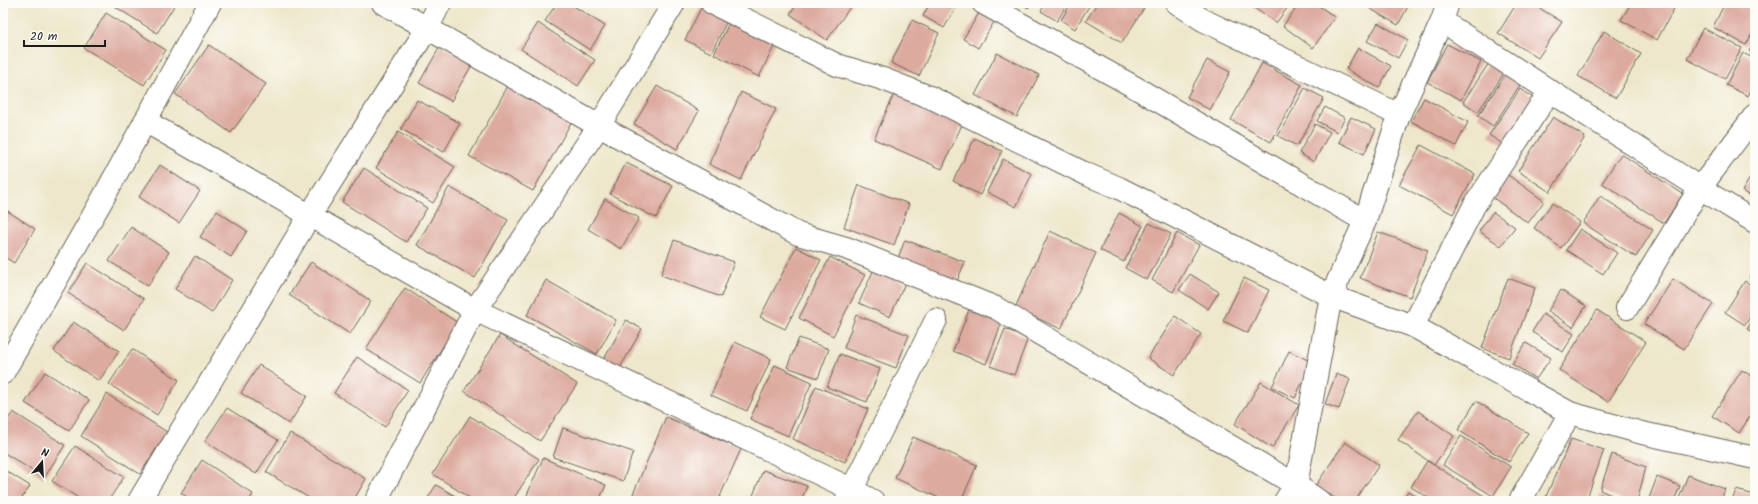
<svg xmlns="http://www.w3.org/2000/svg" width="1758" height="504" font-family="Kalam,sans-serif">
	<rect width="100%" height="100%" fill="#fdfcf7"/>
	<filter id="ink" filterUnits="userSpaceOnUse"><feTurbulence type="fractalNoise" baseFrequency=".025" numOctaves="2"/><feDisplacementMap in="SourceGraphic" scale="8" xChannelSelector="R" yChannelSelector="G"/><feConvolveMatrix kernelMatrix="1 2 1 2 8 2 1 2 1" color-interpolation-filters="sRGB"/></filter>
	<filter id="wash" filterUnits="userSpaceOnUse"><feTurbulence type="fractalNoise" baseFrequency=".012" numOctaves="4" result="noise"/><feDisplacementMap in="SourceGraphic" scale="16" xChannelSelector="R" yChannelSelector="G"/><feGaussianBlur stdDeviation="0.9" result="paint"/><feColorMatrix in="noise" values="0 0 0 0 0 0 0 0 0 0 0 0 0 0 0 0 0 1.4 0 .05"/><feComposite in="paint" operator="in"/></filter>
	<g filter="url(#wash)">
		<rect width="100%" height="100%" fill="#eee7cb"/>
		<g id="blocks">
			<g fill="#ddaa9f">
				<polygon points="116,3 176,3 157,33 114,6"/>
				<polygon points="557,3 569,3 605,26 590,50 545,21"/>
				<polygon points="798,3 853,3 827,40 790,14"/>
				<polygon points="930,3 959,3 944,28 923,16"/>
				<polygon points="1021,3 1032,3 1028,8"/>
				<polygon points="1046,3 1068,3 1057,21 1041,11"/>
				<polygon points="1071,3 1091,3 1075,29 1061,20"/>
				<polygon points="1097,3 1137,3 1144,8 1122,43 1086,21"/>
				<polygon points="1247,3 1291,3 1276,23"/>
				<polygon points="1300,3 1315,3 1335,17 1313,48 1283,26"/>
				<polygon points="1372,3 1410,3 1398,25 1369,8"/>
				<polygon points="1517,3 1531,3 1562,22 1538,58 1498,33"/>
				<polygon points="1631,3 1677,3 1657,40 1621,20"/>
				<polygon points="1725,3 1743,3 1755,9 1755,28 1746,45 1713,27"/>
				<polygon points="702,6 728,19 711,53 685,40"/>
				<polygon points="981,10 996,19 978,48 963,39"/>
				<polygon points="106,13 166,50 144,85 84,48"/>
				<polygon points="731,19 776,42 759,77 714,54"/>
				<polygon points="912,20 939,33 919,76 891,63"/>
				<polygon points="538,23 595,60 578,86 521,49"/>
				<polygon points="1378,23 1408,40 1398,58 1367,41"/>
				<polygon points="1703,28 1742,48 1725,79 1687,59"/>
				<polygon points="1604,31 1641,54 1616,98 1578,76"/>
				<polygon points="1755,41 1755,54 1749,51"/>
				<polygon points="1447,44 1481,62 1461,100 1427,82"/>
				<polygon points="209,45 266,84 231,133 175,94"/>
				<polygon points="441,45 473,63 451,101 419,83"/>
				<polygon points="1358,48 1391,66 1379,88 1346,69"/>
				<polygon points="997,53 1039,75 1017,117 975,95"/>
				<polygon points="1743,53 1755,59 1755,82 1748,96 1726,85"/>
				<polygon points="1207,60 1230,72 1210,110 1187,97"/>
				<polygon points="1491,60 1506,70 1478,112 1463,102"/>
				<polygon points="1262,63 1302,85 1271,142 1231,120"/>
				<polygon points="1507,72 1522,82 1493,126 1478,116"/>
				<polygon points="509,84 573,119 533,191 469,156"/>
				<polygon points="657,86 699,111 677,149 634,124"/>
				<polygon points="1305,88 1324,98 1297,146 1278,136"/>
				<polygon points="1520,89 1536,100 1506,146 1489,135"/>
				<polygon points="896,90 964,120 942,169 874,139"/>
				<polygon points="741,92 776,109 741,180 709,164"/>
				<polygon points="1424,98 1468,122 1456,146 1411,121"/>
				<polygon points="417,100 460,123 444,152 401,129"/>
				<polygon points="1325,107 1345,118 1337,132 1317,121"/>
				<polygon points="1351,117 1376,129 1364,154 1339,142"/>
				<polygon points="1553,117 1585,137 1550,192 1518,171"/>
				<polygon points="1315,124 1330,132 1314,162 1299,153"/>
				<polygon points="398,132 455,167 433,203 376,168"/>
				<polygon points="975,138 1002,151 980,195 953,181"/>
				<polygon points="1421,145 1475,174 1453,214 1399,185"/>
				<polygon points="1621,154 1683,194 1664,223 1602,183"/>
				<polygon points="1003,159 1032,174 1016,207 987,192"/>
				<polygon points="626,163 673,186 656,218 610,194"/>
				<polygon points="160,165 200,191 179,223 139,197"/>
				<polygon points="364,168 427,208 406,242 342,202"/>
				<polygon points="1755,170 1755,198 1742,191"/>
				<polygon points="1508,175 1544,201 1528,223 1492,197"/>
				<polygon points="859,185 909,204 894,245 844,227"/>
				<polygon points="449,187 508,220 475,278 417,245"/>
				<polygon points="1600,196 1653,230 1636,257 1583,223"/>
				<polygon points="605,199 639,218 621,249 588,229"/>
				<polygon points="1552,203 1580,222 1561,248 1534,228"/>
				<polygon points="6,210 35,229 14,263 3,256 3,215"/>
				<polygon points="217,211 247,231 231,257 200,237"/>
				<polygon points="1493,212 1515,227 1501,246 1479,231"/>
				<polygon points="1119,213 1143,226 1124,262 1100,250"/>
				<polygon points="1149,223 1171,234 1147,280 1125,268"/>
				<polygon points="131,227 169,252 148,286 109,261"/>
				<polygon points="1580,229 1617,253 1603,274 1566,250"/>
				<polygon points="1050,231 1096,253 1061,329 1015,308"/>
				<polygon points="1378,232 1428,250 1410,297 1360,278"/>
				<polygon points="1177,233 1199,245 1173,292 1152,280"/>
				<polygon points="674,240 734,262 721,297 661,275"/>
				<polygon points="905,240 965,262 957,281 898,258"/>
				<polygon points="796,247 821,260 785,329 760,317"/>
				<polygon points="195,256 232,280 212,313 175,289"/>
				<polygon points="830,257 865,275 833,336 799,318"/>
				<polygon points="311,262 371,301 350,334 289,295"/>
				<polygon points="87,263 144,299 124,330 68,293"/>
				<polygon points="874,269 905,283 890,317 859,303"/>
				<polygon points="1755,269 1755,282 1749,278"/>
				<polygon points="1190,274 1219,292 1208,309 1179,290"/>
				<polygon points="1244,278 1269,290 1248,333 1223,321"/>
				<polygon points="1508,278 1535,288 1509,358 1482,348"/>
				<polygon points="1673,279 1713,304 1684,349 1644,324"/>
				<polygon points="546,280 616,320 597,354 527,315"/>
				<polygon points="1745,281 1755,288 1755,310 1745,325 1725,312"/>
				<polygon points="405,288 458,323 420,383 366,349"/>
				<polygon points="1561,290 1586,306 1573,327 1548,311"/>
				<polygon points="969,310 1002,322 986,364 953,351"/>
				<polygon points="1597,310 1646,342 1608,402 1559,370"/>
				<polygon points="1543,314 1574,334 1563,352 1532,332"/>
				<polygon points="856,315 909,335 896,368 844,348"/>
				<polygon points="1175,316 1201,334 1174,375 1148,358"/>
				<polygon points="1755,317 1755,334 1747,329"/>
				<polygon points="626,320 642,329 620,368 604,359"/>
				<polygon points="73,322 119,351 99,381 54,351"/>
				<polygon points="1005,329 1028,338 1014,375 990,366"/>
				<polygon points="500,335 577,384 540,441 464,391"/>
				<polygon points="799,338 829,349 818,378 787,367"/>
				<polygon points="735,342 771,359 747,411 711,395"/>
				<polygon points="1526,343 1551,358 1536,379 1512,364"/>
				<polygon points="132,349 179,380 157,415 109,384"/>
				<polygon points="1289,351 1312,362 1295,398 1272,387"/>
				<polygon points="840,354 880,369 867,402 827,387"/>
				<polygon points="357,357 408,390 385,427 334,393"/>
				<polygon points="259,365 307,396 289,424 241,393"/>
				<polygon points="775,365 812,382 788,436 750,419"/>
				<polygon points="1742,370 1755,378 1755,409 1739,433 1712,416"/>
				<polygon points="45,372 89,400 69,431 25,403"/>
				<polygon points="1336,374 1350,379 1339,409 1325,404"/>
				<polygon points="1261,382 1299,405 1272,448 1235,424"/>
				<polygon points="816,386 868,409 845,462 793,439"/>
				<polygon points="107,394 167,432 140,474 81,436"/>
				<polygon points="1476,401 1528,433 1509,462 1458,430"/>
				<polygon points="227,408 278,440 256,474 205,441"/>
				<polygon points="1418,411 1454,436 1434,465 1398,440"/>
				<polygon points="13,412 65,445 44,478 3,452 3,427"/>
				<polygon points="470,416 539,459 512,501 474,501 433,474"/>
				<polygon points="666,417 741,449 718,501 630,501"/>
				<polygon points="563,428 633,452 623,481 553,457"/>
				<polygon points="290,433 366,479 353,501 314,501 266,472"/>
				<polygon points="1461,436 1511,467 1493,496 1443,465"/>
				<polygon points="913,437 977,465 961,501 946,501 895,478"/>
				<polygon points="1571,439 1604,450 1586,501 1544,501"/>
				<polygon points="1345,442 1379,465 1355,501 1339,501 1316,485"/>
				<polygon points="75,446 124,477 108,501 83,501 52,481"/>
				<polygon points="1612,454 1646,467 1637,501 1625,501 1600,490"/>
				<polygon points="543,458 606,485 599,501 541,501 527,495"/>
				<polygon points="202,460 253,494 249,501 193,501 181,493"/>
				<polygon points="1427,461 1434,465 1492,501 1434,501 1411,487"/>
				<polygon points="3,469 30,486 20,501 3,501"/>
				<polygon points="763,470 807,486 801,501 751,501"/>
				<polygon points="1688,475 1725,489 1721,501 1678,501"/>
				<polygon points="1657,477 1680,486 1674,501 1648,501"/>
				<polygon points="436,485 464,501 426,501"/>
				<polygon points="1736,490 1755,495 1752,501 1732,501"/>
				<polygon points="1408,491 1424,501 1402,501"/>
				<polygon points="1600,494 1615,501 1597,501"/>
			</g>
		</g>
	</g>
	<g filter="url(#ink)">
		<use href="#blocks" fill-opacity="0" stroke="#666359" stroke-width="1"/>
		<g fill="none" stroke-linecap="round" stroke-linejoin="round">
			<defs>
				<g id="minor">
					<polyline points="383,3 599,126 798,234 846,248 996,308 1296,485 1319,501"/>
					<polyline points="712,3 837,65 883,79 932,98 1086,174 1119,188 1331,296 1296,485 1285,501"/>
					<polyline points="983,3 1131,85 1365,221"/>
					<polyline points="1177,3 1203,20 1399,115"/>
					<polyline points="1448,3 1442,21 1399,115 1365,221 1331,296 1413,326 1570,413 1520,501"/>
					<polyline points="1442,21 1700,188 1755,222"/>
					<polyline points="145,121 475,310 851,489 873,501"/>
					<polyline points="1627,308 1700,188 1755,115"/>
					<polyline points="1413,326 1474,206 1550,91"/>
					<polyline points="3,373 102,200 210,3"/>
					<polyline points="1570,413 1642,433 1755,458"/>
					<polyline points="139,501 310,215 428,27 440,3"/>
					<polyline points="376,501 475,310 599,126 674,3"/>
					<polyline points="846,501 936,320"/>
				</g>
			</defs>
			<use href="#minor" stroke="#666359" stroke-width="24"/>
			<use href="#minor" stroke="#fff" stroke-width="22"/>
		</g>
	</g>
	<rect width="1758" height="504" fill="none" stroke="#fdfcf7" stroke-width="16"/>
	<g transform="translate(42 462) rotate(18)" stroke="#fdfcf7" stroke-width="3" paint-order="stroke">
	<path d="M0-3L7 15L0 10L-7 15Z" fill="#1c1c1c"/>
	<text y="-6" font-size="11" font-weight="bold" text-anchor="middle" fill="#1c1c1c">N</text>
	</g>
	<path d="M24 40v6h81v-6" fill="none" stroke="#1c1c1c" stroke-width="2"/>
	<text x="30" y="40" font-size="12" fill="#1c1c1c" stroke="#fdfcf7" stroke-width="3" paint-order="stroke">20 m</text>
</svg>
